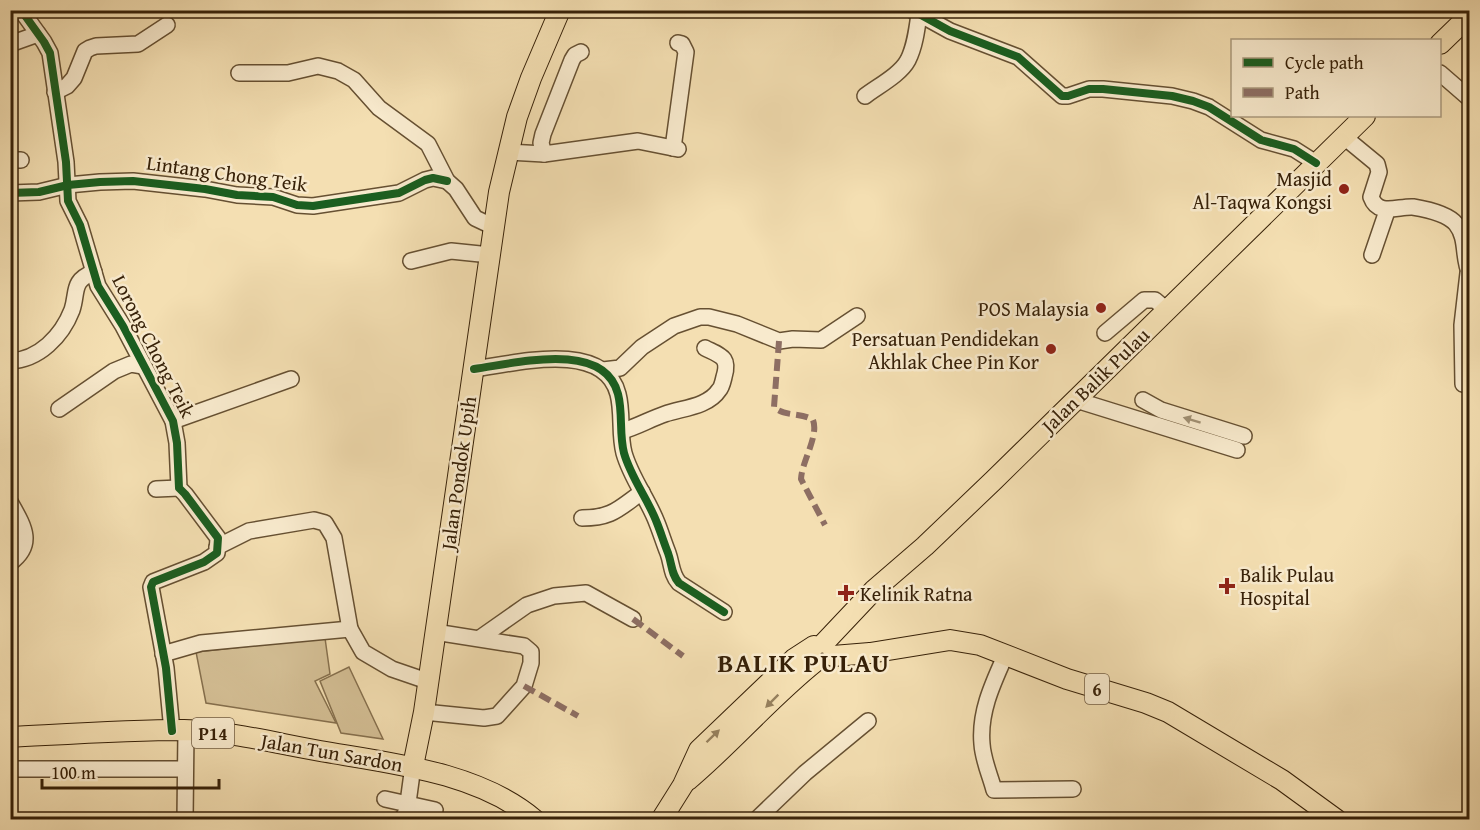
<svg xmlns="http://www.w3.org/2000/svg" width="1480" height="830" font-family="'Gentium Book Plus',serif">
	<rect width="100%" height="100%" fill="#f4dfb2"/>
	<filter id="stains"><feTurbulence type="fractalNoise" baseFrequency=".00333" numOctaves="4"/><feColorMatrix values="0 0 0 0 .2 0 0 0 0 .09 0 0 0 0 .02 0 0 0 .5 -.17"/></filter>
	<radialGradient id="worn" r=".72"><stop offset=".6" stop-color="#630" stop-opacity="0"/><stop offset="1" stop-color="#630" stop-opacity=".3"/></radialGradient>
	<g fill="#d4bf95" stroke="#86704e" stroke-width="1.5">
		<polygon points="325,638 330,674 315,681 336,723 206,703 196,652"/>
		<polygon points="349,667 383,739 341,733 320,681"/>
	</g>
	<g fill="none" stroke-linecap="round" stroke-linejoin="round">
		<defs>
			<g id="minor">
				<polyline points="21,10 44,42 50,53 66,162 68,201 80,225 98,286 123,326 173,421 177,443 179,488 185,494 218,538 217,553 204,562 153,582 151,587 166,668 172,731"/>
				<polyline points="912,10 950,31 1018,57 1062,96 1068,96 1089,89 1103,89 1172,96 1193,101 1209,107 1261,140 1294,149 1316,163"/>
				<polyline points="10,44 38,34"/>
				<polyline points="239,73 288,73 318,66 338,71 354,80 379,108 428,144 447,181 456,189 475,218 494,227"/>
				<polyline points="1440,73 1470,99"/>
				<polyline points="55,92 67,86 74,78 85,51 90,48 96,46 138,44 167,25"/>
				<path d="M865 96C878 86 900 75 908 60 915 46 917 29 919 14"/>
				<path d="M1343 136 1377 164 1379 172 1371 197C1378 217 1398 206 1413 207 1425 209 1448 214 1456 224 1468 239 1462 258 1470 274"/>
				<polyline points="673,148 686,52 682,44 678,43"/>
				<polyline points="507,152 544,154 638,141 678,149"/>
				<polyline points="544,154 541,143 543,134 572,60 575,55 581,52"/>
				<polyline points="10,160 21,160"/>
				<polyline points="10,193 39,192 68,185 100,182 133,181 205,189 237,195 273,197 297,205 313,206 399,193 425,180 433,178 447,181"/>
				<polyline points="1372,255 1387,211"/>
				<polyline points="411,261 451,251 490,255"/>
				<polyline points="1468,273 1462,325 1463,384 1470,385"/>
				<polyline points="1105,333 1144,300 1155,300 1168,311"/>
				<path d="M10 361C39 360 62 336 72 310 78 292 71 281 94 272"/>
				<path d="M474 369C513 364 604 339 618 394 623 413 619 434 624 453 631 478 648 499 657 523 661 533 664 543 668 553 672 564 671 574 679 583L724 612"/>
				<polyline points="603,370 620,368 642,347 674,326 700,317 709,317 737,324 779,341 793,339 821,340 857,316"/>
				<polyline points="1076,400 1237,450"/>
				<polyline points="1143,400 1161,410 1244,436"/>
				<polyline points="59,409 114,371 131,364 143,366"/>
				<polyline points="173,421 291,379"/>
				<path d="M622 431C637 427 650 419 665 414 682 408 708 407 719 390 722 387 723 381 724 377 730 357 721 356 705 348"/>
				<polyline points="156,489 179,488"/>
				<path d="M10 502C23 525 36 544 10 563"/>
				<path d="M582 518C612 518 618 509 642 492"/>
				<polyline points="217,547 249,531 314,520 325,523 334,538 350,629 363,652 392,669 427,681"/>
				<polyline points="480,638 527,605 554,596 586,593 633,619"/>
				<polyline points="163,654 201,643 350,629"/>
				<path d="M1006 654C993 683 979 712 982 744 983 760 990 775 994 790L1073 789"/>
				<polyline points="424,712 484,718 497,716 524,686 531,663 531,652 524,646 435,632"/>
				<polyline points="10,769 185,769"/>
				<polyline points="385,799 435,810"/>
				<polyline points="185,820 186,730"/>
				<polyline points="400,820 404,816 407,810 413,766"/>
				<polyline points="756,820 805,773 868,721"/>
			</g>
			<g id="major">
				<polyline points="1440,44 1470,15"/>
				<polyline points="824,643 874,590 925,546 994,480 1365,116"/>
				<polyline points="833,656 870,653 950,640 980,645 1067,679 1146,703 1168,712 1282,780 1337,820"/>
				<path d="M10 737C68 734 126 730 184 730 229 731 275 743 320 751 390 763 479 772 535 820"/>
				<polyline points="413,766 424,712 499,192 517,117 531,78 560,10"/>
				<path d="M688 780C732 743 770 698 815 662"/>
				<polyline points="661,820 683,785 699,750 794,659 814,646"/>
			</g>
		</defs>
		<use href="#minor" stroke="#665032" stroke-width="18"/>
		<use href="#major" stroke="#372108" stroke-width="22"/>
		<use href="#minor" stroke="#f8eacd" stroke-width="15"/>
		<use href="#major" stroke="#f4dfb2" stroke-width="20"/>
		<g stroke="#8d6e63" stroke-width="6" stroke-dasharray="12 6" stroke-linecap="butt">
			<path d="M779 341 774 407C784 417 801 412 813 420 819 436 802 461 801 479L825 525"/>
			<polyline points="633,619 683,656"/>
			<polyline points="524,686 578,716"/>
		</g>
		<defs>
			<g id="cycleway">
				<polyline points="21,10 44,42 50,53 66,162 68,201 80,225 98,286 123,326 173,421 177,443 179,488 185,494 218,538 217,553 204,562 153,582 151,587 166,668 172,731"/>
				<polyline points="912,10 950,31 1018,57 1062,96 1068,96 1089,89 1103,89 1172,96 1193,101 1209,107 1261,140 1294,149 1316,163"/>
				<polyline points="10,193 39,192 68,185 100,182 133,181 205,189 237,195 273,197 297,205 313,206 399,193 425,180 433,178 447,181"/>
				<path d="M474 369C513 364 604 339 618 394 623 413 619 434 624 453 631 478 648 499 657 523 661 533 664 543 668 553 672 564 671 574 679 583L724 612"/>
			</g>
		</defs>
		<use href="#cycleway" stroke="#f8eacd" stroke-width="11"/>
		<use href="#cycleway" stroke="#1b5e20" stroke-width="8"/>
	</g>
	<defs><path id="oneway-solid" d="M-6-.8H1V-3.2L6.5 0L1 3.2V.8H-6Z" transform="scale(1.5)"/></defs>
	<use fill="#a19074" href="#oneway-solid" transform="translate(1192 420) rotate(-163)"/>
	<g fill="#96805d">
		<use href="#oneway-solid" transform="translate(772 701) rotate(135)"/>
		<use href="#oneway-solid" transform="translate(713 736) rotate(-44)"/>
	</g>
	<g fill="#8f2418" stroke="#f8eacd" stroke-width="2">
		<circle cx="1344" cy="189" r="6"/>
		<circle cx="1101" cy="308" r="6"/>
		<circle cx="1051" cy="349" r="6"/>
		<path d="M1224 577h6v6h6v6h-6v6h-6v-6h-6v-6h6z"/>
		<path d="M843 584h6v6h6v6h-6v6h-6v-6h-6v-6h6z"/>
	</g>
	<g text-anchor="middle" dominant-baseline="central" stroke-width="5" stroke-linejoin="round" paint-order="stroke">
		<g fill="#f8eacd" stroke="#715d43" stroke-width="1.5">
			<rect x="1085" y="674" width="24" height="30" rx="4.5"/>
			<rect x="192" y="718" width="42" height="30" rx="4.5"/>
		</g>
		<g font-size="18" font-weight="bold" fill="#372108">
			<text x="1097" y="689">6</text>
			<text x="213" y="733">P14</text>
		</g>
		<g font-size="20" fill="#372108" stroke="#f8eacd">
			<text transform="translate(227 173) rotate(8)">Lintang Chong Teik</text>
			<text transform="translate(154 346) rotate(63)">Lorong Chong Teik</text>
			<text transform="translate(1095 380) rotate(-44)">Jalan Balik Pulau</text>
			<text transform="translate(458 473) rotate(-82)">Jalan Pondok Upih</text>
			<text transform="translate(332 752) rotate(10)">Jalan Tun Sardon</text>
		</g>
		<g font-size="20" fill="#372108" stroke="#f8eacd" text-anchor="end">
			<text x="1332" y="178">Masjid<tspan x="1332" dy="23">Al-Taqwa Kongsi</tspan></text>
			<text x="1089" y="308">POS Malaysia</text>
			<text x="1039" y="338">Persatuan Pendidekan<tspan x="1039" dy="23">Akhlak Chee Pin Kor</tspan></text>
			<text x="1240" y="574" text-anchor="start">Balik Pulau<tspan x="1240" dy="23">Hospital</tspan></text>
			<text x="860" y="593" text-anchor="start">Kelinik Ratna</text>
		</g>
		<g font-size="26" font-weight="bold" letter-spacing="1.5" fill="#372108" stroke="#f8eacd">
			<text x="804" y="662">BALIK PULAU</text>
		</g>
	</g>
	<rect width="1480" height="830" fill="none" stroke="#f4dfb2" stroke-width="36"/>
	<rect x="12" y="12" width="1456" height="806" fill="none" stroke="#372108" stroke-width="3"/>
	<rect x="18" y="18" width="1444" height="794" fill="none" stroke="#372108" stroke-width="1.5"/>
	<rect x="1231" y="39" width="210" height="78" fill="#f8eacd" stroke="#ab9a7e" stroke-width="1.5"/>
	<rect x="1243" y="58" width="30" height="9" fill="#1b5e20" stroke="#ab9a7e" stroke-width="1.5"/>
	<text x="1285" y="69" font-size="18" fill="#372108">Cycle path</text>
	<rect x="1243" y="88" width="30" height="9" fill="#8d6e63" stroke="#ab9a7e" stroke-width="1.5"/>
	<text x="1285" y="99" font-size="18" fill="#372108">Path</text>
	<path d="M42 779v9h177v-9" fill="none" stroke="#372108" stroke-width="3"/>
	<text x="51" y="779" font-size="18" fill="#372108" stroke="#f8eacd" stroke-width="4.5" paint-order="stroke">100 m</text>
	<rect width="100%" height="100%" filter="url(#stains)"/>
	<rect width="100%" height="100%" fill="url(#worn)"/>
</svg>
